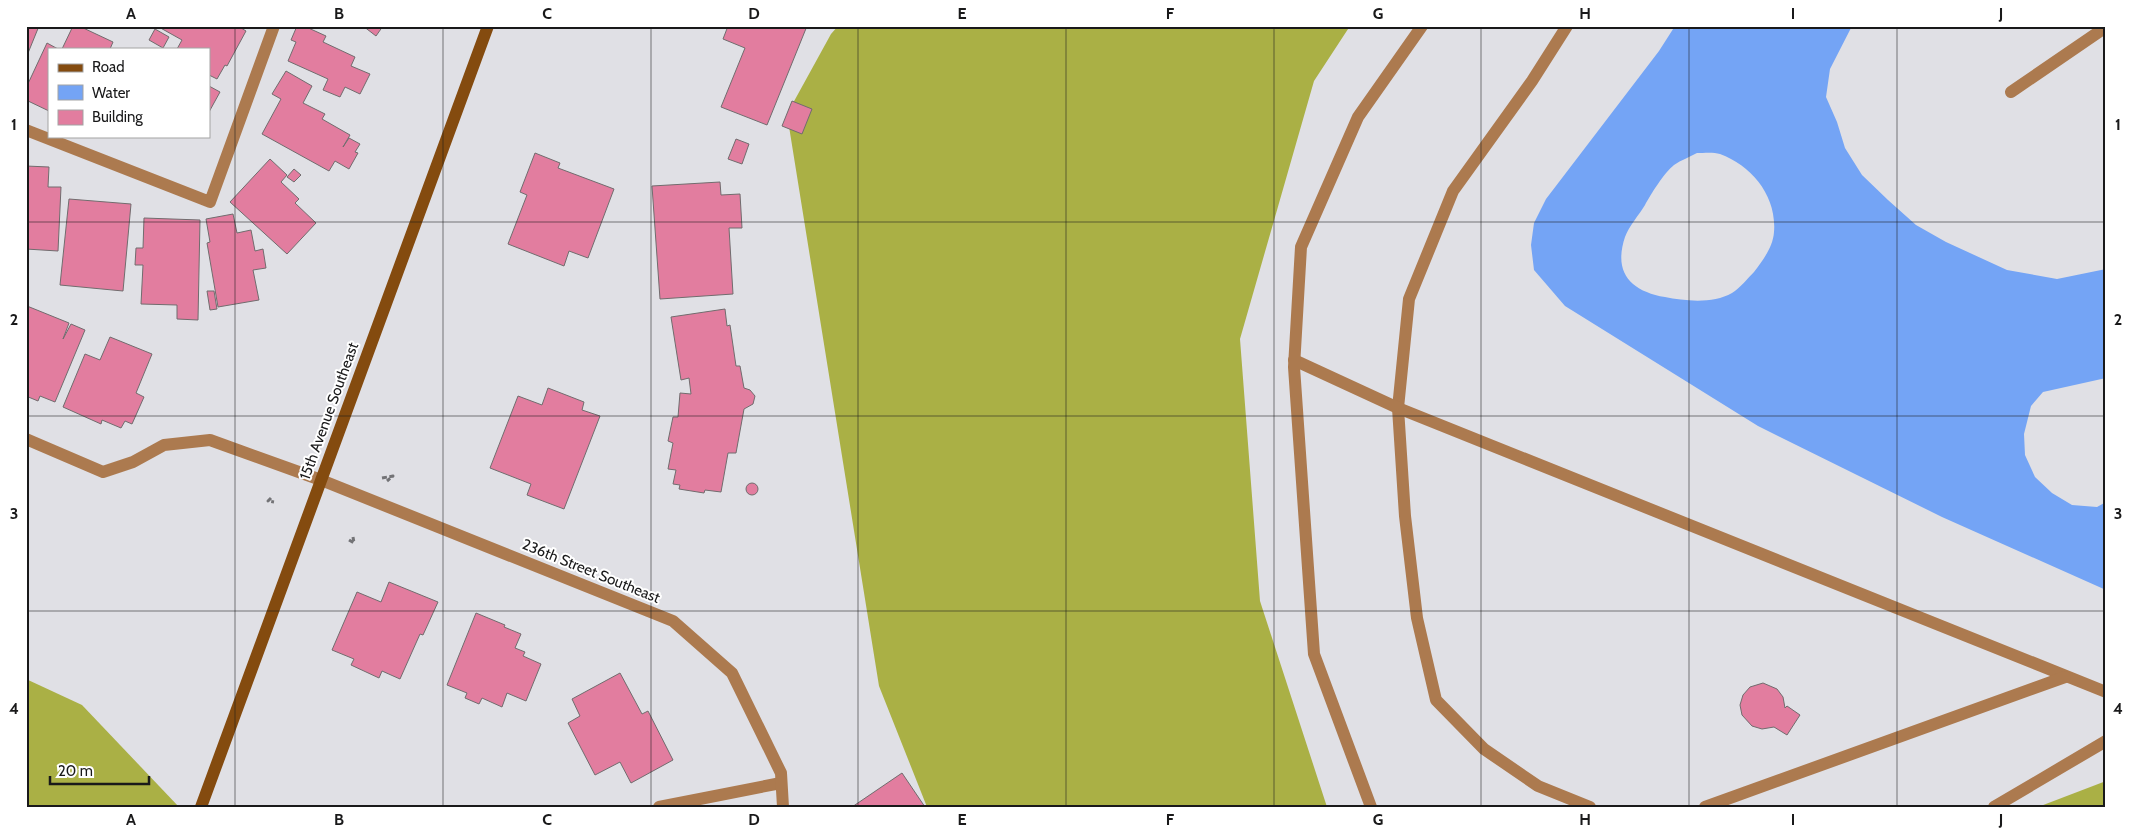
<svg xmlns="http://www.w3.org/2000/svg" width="2132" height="833" font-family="Cabin,sans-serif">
	<rect width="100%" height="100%" fill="#e0e0e5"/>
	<g fill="#aab045">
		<polygon points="838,26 1350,26 1314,81 1240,339 1260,601 1327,807 927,807 879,686 787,114 831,34"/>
		<polygon points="26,679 82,705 179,807 26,807"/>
		<polygon points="2106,781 2106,807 2038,807"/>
	</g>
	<path fill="#74a4f5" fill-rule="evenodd" d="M1675 26H1852L1830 69 1826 97 1837 122 1845 148 1862 175 1888 200 1916 225 1946 242 2007 270 2057 279 2106 269V378L2043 392 2031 406 2024 434 2025 455 2035 477 2052 493 2072 505 2097 507 2106 502V590L1942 517 1758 426 1565 306 1534 270 1531 245 1534 223 1546 199 1659 51ZM1697 153C1704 153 1714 152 1720 154 1752 166 1777 196 1774 232 1773 247 1763 260 1754 272 1748 278 1740 288 1732 293 1713 304 1685 301 1665 297 1631 291 1613 273 1625 237 1629 226 1639 215 1645 205 1651 194 1664 173 1674 165 1681 160 1690 157 1697 153Z"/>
	<g fill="#e27d9f" stroke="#716c6e">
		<polygon points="26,26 39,26 26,58"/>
		<polygon points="73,26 79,26 113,42 110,49 62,49"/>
		<polygon points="157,26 238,26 246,31 227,66 225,65 217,79 209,75 209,49 177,49 182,40"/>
		<polygon points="297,26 304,26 326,36 323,42 355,57 351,66 370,74 360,94 345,87 340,97 323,90 328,79 288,61 296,42 291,40"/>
		<polygon points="363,26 383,26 376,36"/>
		<polygon points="728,26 807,26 767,125 721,107 745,48 723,39"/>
		<polygon points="155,29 169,37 163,48 149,40"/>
		<polygon points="47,43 58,49 49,49 49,111 26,100 26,88"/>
		<polygon points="286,71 312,86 303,103 325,114 322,119 350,135 343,147 349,138 360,144 355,152 358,153 349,169 335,161 329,171 262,134 281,99 272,94"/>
		<polygon points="209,86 220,92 209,112"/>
		<polygon points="792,101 812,109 802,134 782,126"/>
		<polygon points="736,139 749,144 742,164 728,159"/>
		<polygon points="535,153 560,163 558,168 614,189 588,258 569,251 564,266 508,244 527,195 520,192"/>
		<polygon points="270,159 287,175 281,182 299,199 295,203 316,223 287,254 230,202"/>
		<polygon points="26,166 49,167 48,187 61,187 58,251 26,249"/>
		<polygon points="294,169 301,175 294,182 287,177"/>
		<polygon points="720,182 721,195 740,194 742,228 729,228 733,294 660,299 652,186"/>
		<polygon points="69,199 131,204 123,291 60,285"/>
		<polygon points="233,214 237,233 251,230 255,251 263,249 266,268 253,270 259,300 218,307 207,243 210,242 206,219"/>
		<polygon points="144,218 200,220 198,320 177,319 177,305 141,304 143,265 135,265 136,248 143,248"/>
		<polygon points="207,291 214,291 217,309 210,310"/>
		<polygon points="27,306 69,323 63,339 71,324 85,330 55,402 40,396 38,401 26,396"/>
		<polygon points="725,309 727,326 730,325 736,366 740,366 744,388 750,390 755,396 753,404 744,409 736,453 728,453 721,492 705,490 704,493 679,489 680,485 673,484 676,470 668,469 673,443 668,441 673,417 678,417 680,393 691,394 689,378 681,380 671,317"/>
		<polygon points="110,337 152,354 136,393 144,397 132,424 125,421 121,428 102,420 101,424 63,407 85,354 100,360"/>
		<polygon points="548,388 584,402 582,410 600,416 564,509 527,495 531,484 490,468 518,396 542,405"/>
		<circle cx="752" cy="489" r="6"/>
		<polygon points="389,582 438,602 423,635 420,634 400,679 382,671 379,678 351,665 354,659 332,650 357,592 381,602"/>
		<polygon points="476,613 505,625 504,627 521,634 515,648 525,652 523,656 541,664 526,701 507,693 502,707 482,698 479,704 465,698 467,693 447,685"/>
		<polygon points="620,673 642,714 648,711 673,760 631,783 620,762 595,775 568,723 580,716 572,699"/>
		<polygon points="1763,683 1777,689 1783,697 1785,708 1787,706 1800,715 1787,735 1774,727 1762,729 1752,726 1742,715 1740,705 1743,695 1750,687"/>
		<polygon points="902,773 925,807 852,807"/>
	</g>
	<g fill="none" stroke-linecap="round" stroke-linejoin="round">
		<g stroke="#737376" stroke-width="3" stroke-dasharray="5 2.5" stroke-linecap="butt">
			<polyline points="382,478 393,476 387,481"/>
			<polyline points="271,498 268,501 274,502"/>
			<polyline points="349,540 354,543 353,537"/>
		</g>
		<g stroke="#ac7a4f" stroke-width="12">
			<polyline points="1567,26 1532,81 1453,191 1409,299 1398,408 1405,516 1417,618 1436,700 1484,749 1538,786 1590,807"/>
			<polyline points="2011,92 2106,27"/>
			<polyline points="1294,360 1398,408 2106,692"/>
			<polyline points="659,807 781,783"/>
			<polyline points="1371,807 1314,654 1294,367 1301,247 1358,117 1422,26"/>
			<polyline points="1705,807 2065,677"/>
			<polyline points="1994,807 2106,741"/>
		</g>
		<g stroke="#ac7a4f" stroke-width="12">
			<polyline points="26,130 210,202 274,26"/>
			<polyline points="26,439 103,472 133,462 164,445 210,440 321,480 673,621 732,673 781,773 783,807"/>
		</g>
		<polyline stroke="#844b0f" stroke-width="12" points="201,807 488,26"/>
	</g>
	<path fill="none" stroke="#19191a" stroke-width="1" stroke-opacity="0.55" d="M235 26V807M443 26V807M651 26V807M858 26V807M1066 26V807M1274 26V807M1481 26V807M1689 26V807M1897 26V807M26 222H2106M26 416H2106M26 611H2106"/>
	<g text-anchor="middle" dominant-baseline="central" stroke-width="4" stroke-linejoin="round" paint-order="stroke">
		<g font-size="15" fill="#19191a" stroke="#fff">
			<text transform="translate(329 411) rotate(-70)">15th Avenue Southeast</text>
			<text transform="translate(591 571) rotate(22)">236th Street Southeast</text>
		</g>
	</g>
	<rect width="2132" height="833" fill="none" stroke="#ffffff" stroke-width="55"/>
	<rect x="48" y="48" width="162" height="90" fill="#ffffff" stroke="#a3a3a3"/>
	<rect x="58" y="64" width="25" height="8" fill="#844b0f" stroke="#a3a3a3"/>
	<text x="92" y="72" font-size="15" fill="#19191a">Road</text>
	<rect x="58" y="85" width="25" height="15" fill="#74a4f5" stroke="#a3a3a3"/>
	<text x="92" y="98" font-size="15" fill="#19191a">Water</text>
	<rect x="58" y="110" width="25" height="15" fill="#e27d9f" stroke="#a3a3a3"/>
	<text x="92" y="122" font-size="15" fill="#19191a">Building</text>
	<path d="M50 776v8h99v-8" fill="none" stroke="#19191a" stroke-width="2.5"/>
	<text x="58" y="776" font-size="15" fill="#19191a" stroke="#ffffff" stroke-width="4" paint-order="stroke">20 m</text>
	<rect x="28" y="28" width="2076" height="778" fill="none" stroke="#19191a" stroke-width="2"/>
	<g font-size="16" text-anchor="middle" font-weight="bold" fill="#19191a">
		<text x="131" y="19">A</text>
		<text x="339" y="19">B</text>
		<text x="547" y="19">C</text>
		<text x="754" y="19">D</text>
		<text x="962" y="19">E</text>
		<text x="1170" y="19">F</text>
		<text x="1378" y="19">G</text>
		<text x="1585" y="19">H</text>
		<text x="1793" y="19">I</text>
		<text x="2001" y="19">J</text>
		<text x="14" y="130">1</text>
		<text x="2118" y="130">1</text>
		<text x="14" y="325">2</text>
		<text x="2118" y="325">2</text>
		<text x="14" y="519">3</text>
		<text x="2118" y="519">3</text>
		<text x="14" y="714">4</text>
		<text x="2118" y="714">4</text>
		<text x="131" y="825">A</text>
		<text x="339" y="825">B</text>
		<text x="547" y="825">C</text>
		<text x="754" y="825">D</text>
		<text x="962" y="825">E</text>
		<text x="1170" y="825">F</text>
		<text x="1378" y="825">G</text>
		<text x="1585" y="825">H</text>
		<text x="1793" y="825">I</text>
		<text x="2001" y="825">J</text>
	</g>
</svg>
